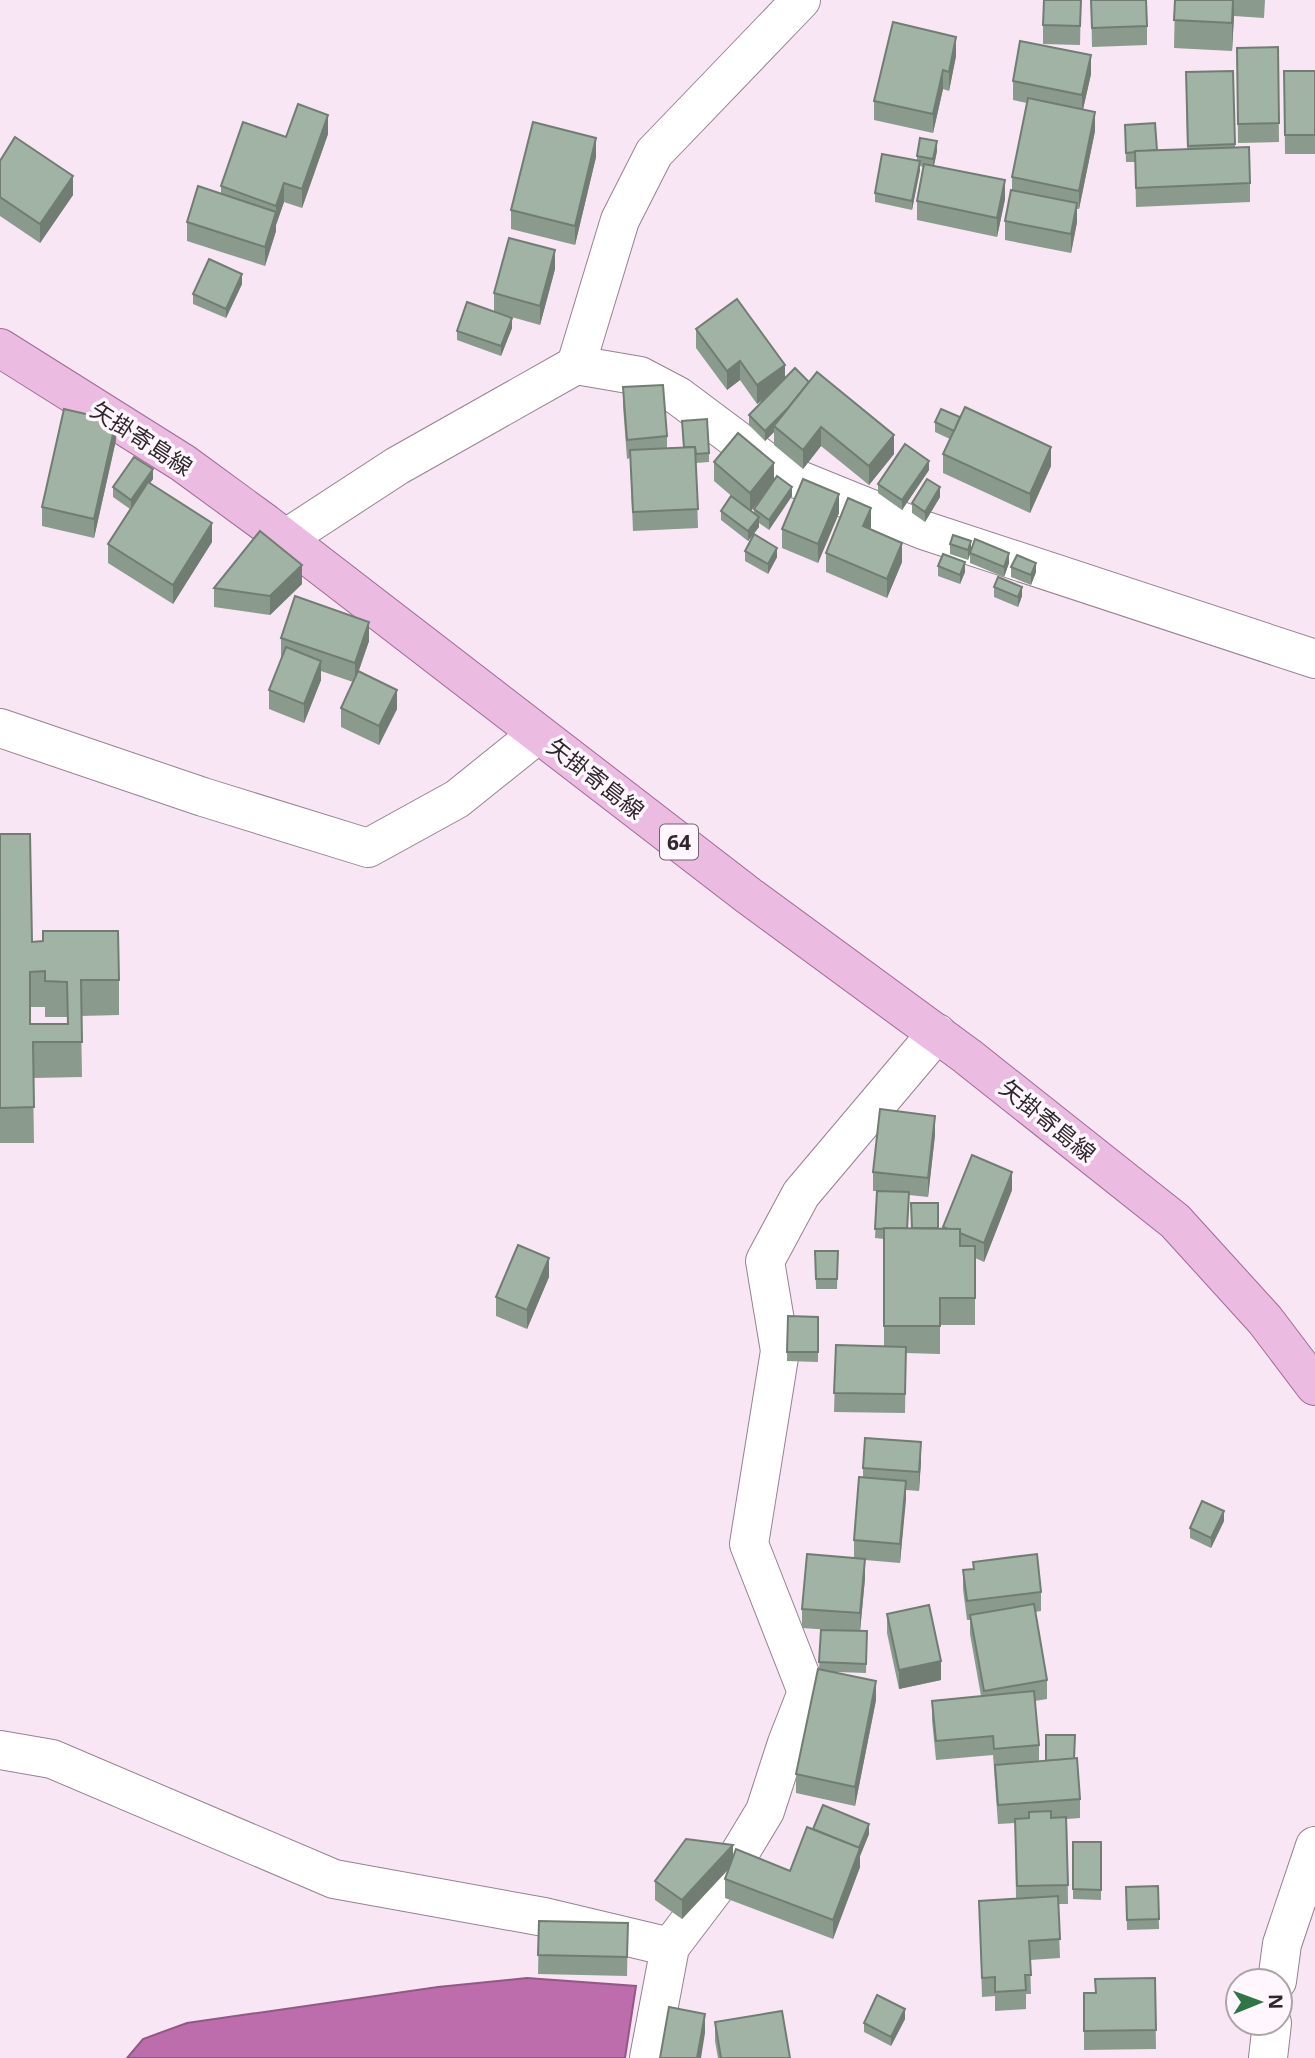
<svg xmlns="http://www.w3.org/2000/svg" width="1315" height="2058" font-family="'Noto Sans','Noto Sans JP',sans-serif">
	<rect width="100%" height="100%" fill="#f9e6f4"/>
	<polygon fill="#bd6dac" stroke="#925886" stroke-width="2" points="527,1978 636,1986 625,2058 127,2058 143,2039 187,2023 438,1987"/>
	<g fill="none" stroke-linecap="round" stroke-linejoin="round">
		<defs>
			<g id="street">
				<polyline points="576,365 640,376 678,396 780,472 923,530 1315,659"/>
				<polyline points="285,539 397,466 576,365 620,220 654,153 801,0"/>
				<polyline points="0,728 203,797 368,848 457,799 538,734"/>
				<polyline points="0,1750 52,1759 334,1879 544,1917 670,1947"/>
				<polyline points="1277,1981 1282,1944 1315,1846"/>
				<polyline points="649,2058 670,1947 733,1864 765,1811 787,1743 807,1692 749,1544 780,1351 765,1261 801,1194 937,1033"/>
				<polyline points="1268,2058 1272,2023"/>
			</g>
			<polyline id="primary" points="0,348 183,463 265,523 749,896 967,1056 1175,1221 1265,1320 1315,1386"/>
		</defs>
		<use href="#street" stroke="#948390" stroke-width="40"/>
		<use href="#primary" stroke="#a06a95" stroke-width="40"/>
		<use href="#street" stroke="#fff" stroke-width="38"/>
		<use href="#primary" stroke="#ebbbe1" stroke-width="38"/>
	</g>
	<g fill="#8a9a8d" fill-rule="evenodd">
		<polygon points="1081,0 1080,45 1043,44 1043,25"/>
		<polygon points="1091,0 1147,26 1147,45 1092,47"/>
		<polygon points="1175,0 1265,0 1264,18 1234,16 1232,51 1174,48"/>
		<polygon points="1278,47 1279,142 1238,143 1237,48"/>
		<polygon points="956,56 949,91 943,89 933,133 874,120 874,101"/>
		<polygon points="1233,71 1235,147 1250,183 1250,202 1136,207 1135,162 1126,162 1125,125 1157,150 1187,149 1186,91"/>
		<polygon points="1284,71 1315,71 1315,154 1285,154"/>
		<polygon points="1091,74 1083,109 1095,131 1079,209 1077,209 1077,222 1071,253 1005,240 1005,221 1012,190 1012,177 1027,103 1013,100 1013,81"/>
		<polygon points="328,134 302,208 284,202 276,225 276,231 265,266 187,241 187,222 221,194 221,186 286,137"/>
		<polygon points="937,151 934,166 1005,199 997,237 917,220 917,201 923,167 920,166 912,210 875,202 875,193 917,161 917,156"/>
		<polygon points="596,157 575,245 511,229 511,210"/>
		<polygon points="0,161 73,195 40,243 0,216"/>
		<polygon points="555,269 540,325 501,314 512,328 501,356 457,340 457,331 494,312 494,293"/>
		<polygon points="242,284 226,318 193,304 193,294"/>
		<polygon points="696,329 785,378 809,382 894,454 869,485 821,446 803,469 774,445 774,432 765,441 749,425 749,415 767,397 757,404 740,380 727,390 696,348"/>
		<polygon points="623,387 667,436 667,448 683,447 682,421 709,453 709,462 696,463 698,528 633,531 630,458 627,459 623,406"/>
		<polygon points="935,422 1051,466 1030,513 943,473 943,454 950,439 935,432"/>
		<polygon points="116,440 94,538 42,526 42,507"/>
		<path d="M714 462 774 480 792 496 769 530 759 523V527L748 541 721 520V511L735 499 714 481ZM764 495 754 509V513L751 511Z"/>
		<polygon points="929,470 902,510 878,493 878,484"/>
		<polygon points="153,479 150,483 212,542 173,604 108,563 108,544 130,509 113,497 113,487"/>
		<polygon points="940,497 925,522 912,513 912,503"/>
		<polygon points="839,513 818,563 782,548 782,529"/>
		<polygon points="871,527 870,529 902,562 887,598 826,572 826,553"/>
		<polygon points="950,544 1009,563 1004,577 970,563 970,554 968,560 950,554"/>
		<polygon points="745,551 777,557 768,574 745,561"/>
		<polygon points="938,566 965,572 960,584 938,576"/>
		<polygon points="1011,567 1036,572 1031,585 1011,577"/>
		<polygon points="302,584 270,615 214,607 214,588"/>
		<polygon points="994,587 1022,596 1018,607 994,597"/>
		<polygon points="281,638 369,641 358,672 397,709 379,745 341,727 341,708 353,682 321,671 321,680 304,723 269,709 269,690 282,657 281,657"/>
		<path d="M0 834 32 942 119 980V1015L81 1016 82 1077 33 1078 34 1143H0ZM30 1007H45V1017H67V1024H30Z"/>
		<polygon points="935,1135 928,1197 909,1195 908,1228 943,1229 943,1227 1012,1190 984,1262 975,1258 975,1325 940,1325 940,1354 906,1353 905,1413 834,1412 836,1345 884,1346 884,1239 875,1238 877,1191 873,1191 873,1172"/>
		<polygon points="815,1251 838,1251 837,1289 816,1289"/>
		<polygon points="549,1277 527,1329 496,1316 496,1297"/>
		<polygon points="788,1316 818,1317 818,1362 787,1361"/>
		<polygon points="921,1461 919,1491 906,1490 900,1563 865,1560 865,1578 860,1631 867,1631 866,1673 836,1672 876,1700 855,1806 796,1793 796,1774 819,1669 821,1630 831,1630 802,1628 802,1609 854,1558 854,1540 863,1477 863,1468"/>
		<polygon points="1224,1521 1211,1548 1190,1538 1190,1528"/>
		<polygon points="973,1562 1041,1592 1041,1611 1035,1612 1047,1680 1047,1699 1035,1701 1039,1745 1039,1761 1075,1759 1080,1799 1080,1818 1067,1819 1068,1904 1058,1904 1060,1958 1030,1960 1031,1994 1026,1994 1026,2009 995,2011 995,1996 982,1997 979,1901 1016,1898 1015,1823 998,1824 993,1755 936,1760 932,1720 932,1701 981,1696 970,1634 970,1620 967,1620 963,1589 963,1570 973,1569"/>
		<polygon points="887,1614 941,1680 899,1689 887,1633"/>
		<polygon points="813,1830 869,1834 860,1856 860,1867 833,1939 725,1898 725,1879 728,1870 682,1919 655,1900 655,1881 733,1856 790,1871"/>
		<polygon points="1073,1842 1101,1842 1101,1900 1073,1899"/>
		<polygon points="1158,1886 1159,1929 1127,1930 1126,1887"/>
		<polygon points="539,1921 628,1923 627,1976 538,1974"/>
		<polygon points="1155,1978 1156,2049 1084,2050 1084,1993 1095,1993"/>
		<polygon points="905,2019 891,2046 864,2032 864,2023"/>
		<polygon points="715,2022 790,2058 718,2058 715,2041"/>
	</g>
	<g fill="#717d73">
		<polygon points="1234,0 1234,16 1232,51 1232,23"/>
		<polygon points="956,37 956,56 949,91 949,72"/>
		<polygon points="1091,55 1091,74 1082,114 1082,95"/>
		<polygon points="943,70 943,89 933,133 933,114"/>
		<polygon points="1095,112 1095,131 1079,209 1079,191"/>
		<polygon points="328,115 328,134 302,208 302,189"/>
		<polygon points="596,138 596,157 575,245 575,226"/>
		<polygon points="937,141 937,151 933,169 933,159"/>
		<polygon points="920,161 920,171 912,210 912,201"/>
		<polygon points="73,176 73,195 40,243 40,224"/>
		<polygon points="1005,180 1005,199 997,237 997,218"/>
		<polygon points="284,183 284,202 276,225 276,231 265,266 265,247 276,212 276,206"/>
		<polygon points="1077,203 1077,222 1071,253 1071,234"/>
		<polygon points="555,250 555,269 540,325 540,306"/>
		<polygon points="242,274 242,284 226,318 226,309"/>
		<polygon points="512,318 512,328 501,356 501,346"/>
		<polygon points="740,361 740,380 727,390 727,371"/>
		<polygon points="785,365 785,384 757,404 757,385"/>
		<polygon points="811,385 774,426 774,432 765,441 765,431"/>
		<polygon points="116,421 116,440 94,538 94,519"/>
		<polygon points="821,427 821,446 803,469 803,450"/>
		<polygon points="894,435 894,454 869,485 869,466"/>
		<polygon points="1051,447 1051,466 1030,513 1030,494"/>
		<polygon points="929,461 929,470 902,510 902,500"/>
		<polygon points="774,463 774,482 750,512 750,493"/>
		<polygon points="153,469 153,479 131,510 131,500"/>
		<polygon points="792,487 792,496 769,530 769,520"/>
		<polygon points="940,487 940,497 925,522 925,512"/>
		<polygon points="839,494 839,513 818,563 818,544"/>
		<polygon points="871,508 871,527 863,545 863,526"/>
		<polygon points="759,517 759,527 748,541 748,531"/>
		<polygon points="212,523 212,542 173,604 173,585"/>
		<polygon points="971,541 971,551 968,560 968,550"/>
		<polygon points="902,543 902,562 887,598 887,579"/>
		<polygon points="777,548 777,557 768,574 768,564"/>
		<polygon points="1009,553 1009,563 1004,577 1004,567"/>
		<polygon points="965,562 965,572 960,584 960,575"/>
		<polygon points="1036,563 1036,572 1031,585 1031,575"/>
		<polygon points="302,565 302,584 270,615 270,596"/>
		<polygon points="1022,587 1022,596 1018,607 1018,597"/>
		<polygon points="369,622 369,641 355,682 355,663"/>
		<polygon points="321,661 321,680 304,723 304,704"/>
		<polygon points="397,690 397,709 379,745 379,726"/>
		<polygon points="935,1116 935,1135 928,1197 928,1178"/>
		<polygon points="1012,1172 1012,1190 984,1262 984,1243"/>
		<polygon points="549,1258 549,1277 527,1329 527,1310"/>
		<polygon points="921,1442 921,1461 919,1491 919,1472"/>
		<polygon points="906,1481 906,1500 900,1563 900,1544"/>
		<polygon points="1224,1511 1224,1521 1211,1548 1211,1538"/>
		<polygon points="865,1559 865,1578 860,1632 860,1613"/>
		<polygon points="941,1661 941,1680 899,1689 899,1670"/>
		<polygon points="876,1681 876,1700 855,1806 855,1787"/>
		<polygon points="869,1824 869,1834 860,1856 860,1867 833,1939 833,1920"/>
		<polygon points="733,1845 733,1864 682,1919 682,1900"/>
		<polygon points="905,2009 905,2019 891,2046 891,2037"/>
		<polygon points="705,2014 705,2033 701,2058 697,2058"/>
	</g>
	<g fill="#a1b3a4" stroke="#717d73" stroke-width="2" fill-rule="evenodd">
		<polygon points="1044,0 1081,0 1080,26 1043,25"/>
		<polygon points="1091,0 1146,0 1147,26 1092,28"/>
		<polygon points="1175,0 1233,0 1232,23 1174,20"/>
		<polygon points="893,22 956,37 949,72 943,70 933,114 874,101"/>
		<polygon points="1020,41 1091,55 1082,95 1013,81"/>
		<polygon points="1278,47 1279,123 1238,124 1237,48"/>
		<polygon points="1233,71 1235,144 1188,146 1186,72"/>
		<polygon points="1284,71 1315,71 1315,135 1285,135"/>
		<polygon points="1028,98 1095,112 1079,191 1012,177"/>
		<polygon points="298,104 328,115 302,189 284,183 276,206 221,186 243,122 286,137"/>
		<polygon points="533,122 596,138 575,226 511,210"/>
		<polygon points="1155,123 1157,150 1126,153 1125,125"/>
		<polygon points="15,137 73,176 40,224 0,197 0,161"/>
		<polygon points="920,138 937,141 933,159 917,156"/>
		<polygon points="1249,147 1250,183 1136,188 1135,151"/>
		<polygon points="882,154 920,161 912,201 875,193"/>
		<polygon points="924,164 1005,180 997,218 917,201"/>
		<polygon points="198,186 276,212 265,247 187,222"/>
		<polygon points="1011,190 1077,203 1071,234 1005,221"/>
		<polygon points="509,238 555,250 540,306 494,293"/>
		<polygon points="209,259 242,274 226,309 193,294"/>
		<polygon points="737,299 785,365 757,385 740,361 727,371 696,329"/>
		<polygon points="467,302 512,318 501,346 457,331"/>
		<polygon points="795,368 809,382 788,408 765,431 749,415"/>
		<polygon points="817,372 894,435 869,466 821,427 803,450 774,426"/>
		<polygon points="663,385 667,436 627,440 623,387"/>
		<polygon points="965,407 1051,447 1030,494 943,454"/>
		<polygon points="64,409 116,421 94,519 42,507"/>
		<polygon points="941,409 960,417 954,431 935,422"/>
		<polygon points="707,419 709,453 696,454 695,447 684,447 682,421"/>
		<polygon points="738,433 774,463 750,493 714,462"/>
		<polygon points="905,444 929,461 902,500 878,484"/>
		<polygon points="695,447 698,509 633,512 630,450"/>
		<polygon points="134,457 153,469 131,500 113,487"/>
		<polygon points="777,476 792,487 769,520 754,509"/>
		<polygon points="803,479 839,494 818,544 782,529"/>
		<polygon points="927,479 940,487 925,512 912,503"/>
		<polygon points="148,482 212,523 173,585 108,544"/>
		<polygon points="731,496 759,517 748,531 721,511"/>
		<polygon points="848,498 871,508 863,526 902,543 887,579 826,553"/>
		<polygon points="260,531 302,565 270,596 214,588"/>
		<polygon points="754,534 777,548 768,564 745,551"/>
		<polygon points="953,535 971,541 968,550 950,544"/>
		<polygon points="975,539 1009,553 1004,567 970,553"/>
		<polygon points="943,554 965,562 960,575 938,566"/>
		<polygon points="1017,555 1036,563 1031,575 1011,567"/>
		<polygon points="998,577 1022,587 1018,597 994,587"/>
		<polygon points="295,596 369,622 355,663 281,638"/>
		<polygon points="286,647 321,661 304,704 269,690"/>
		<polygon points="358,671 397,690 379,726 341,708"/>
		<path d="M0 834H30L32 942 43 941V931H118L119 980H81L82 1042H33L34 1107 0 1108ZM45 971V981L67 982 68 1024H30V972Z"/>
		<polygon points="880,1109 935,1116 928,1178 873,1172"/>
		<polygon points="972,1155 1012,1172 984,1243 960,1233 960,1229 948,1229 943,1227"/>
		<polygon points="877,1191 909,1192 907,1228 875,1229"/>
		<polygon points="911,1203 938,1203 938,1228 912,1228"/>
		<polygon points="884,1228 960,1229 960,1246 975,1246 975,1298 940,1298 940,1326 884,1326"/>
		<polygon points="518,1245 549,1258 527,1310 496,1297"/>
		<polygon points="815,1251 838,1251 837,1279 816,1279"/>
		<polygon points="788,1316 818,1317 818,1352 787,1352"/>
		<polygon points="836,1345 906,1347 905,1394 834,1393"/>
		<polygon points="865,1438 921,1442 919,1472 863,1468"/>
		<polygon points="859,1477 906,1481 900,1544 854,1540"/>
		<polygon points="1202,1501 1224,1511 1211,1538 1190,1528"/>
		<polygon points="807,1554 865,1559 860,1613 802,1609"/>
		<polygon points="1037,1554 1041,1592 967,1601 963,1570 974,1569 973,1562"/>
		<polygon points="1034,1604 1047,1680 984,1691 970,1615"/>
		<polygon points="929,1605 941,1661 899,1670 887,1614"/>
		<polygon points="821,1630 867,1631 866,1664 819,1662"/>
		<polygon points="818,1669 876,1681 855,1787 796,1774"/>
		<polygon points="1034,1691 1039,1745 994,1749 993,1736 936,1741 932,1701"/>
		<polygon points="1046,1735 1075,1735 1074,1759 1046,1761"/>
		<polygon points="1077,1758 1080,1799 998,1805 995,1765"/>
		<polygon points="823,1805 869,1824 859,1848 813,1829"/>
		<polygon points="1051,1811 1051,1818 1066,1817 1068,1885 1017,1886 1015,1819 1029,1818 1029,1812"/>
		<polygon points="807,1827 860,1848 833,1920 725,1879 736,1849 790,1871"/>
		<polygon points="686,1839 733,1845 682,1900 655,1881"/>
		<polygon points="1073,1842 1101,1842 1101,1890 1073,1889"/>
		<polygon points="1158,1886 1159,1919 1127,1920 1126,1887"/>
		<polygon points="1058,1896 1060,1939 1029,1941 1031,1975 1025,1975 1026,1990 995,1992 995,1977 982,1978 979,1901"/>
		<polygon points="539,1921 628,1923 627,1957 538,1955"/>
		<polygon points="1155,1978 1156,2030 1084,2031 1084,1993 1096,1993 1095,1979"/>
		<polygon points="877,1995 905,2009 891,2037 864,2023"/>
		<polygon points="669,2007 705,2014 697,2058 660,2058"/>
		<polygon points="782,2011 790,2058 721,2058 715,2022"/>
	</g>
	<g text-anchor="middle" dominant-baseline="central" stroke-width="7" stroke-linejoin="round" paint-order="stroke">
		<rect fill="#fff7fd" stroke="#6d656b" stroke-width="2" x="660" y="824.5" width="38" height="35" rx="5"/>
		<g font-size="21" font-weight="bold" fill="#2e272c">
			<text x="679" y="842">64</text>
		</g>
		<g font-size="23" fill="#2e272c" stroke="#fff7fd">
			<text transform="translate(142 438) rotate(33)">矢掛寄島線</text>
			<text transform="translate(596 778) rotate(38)">矢掛寄島線</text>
			<text transform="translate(1048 1120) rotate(39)">矢掛寄島線</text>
		</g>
	</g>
	<g transform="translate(1259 2002) rotate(89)"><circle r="33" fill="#fff7fd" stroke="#aba4a9" stroke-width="2"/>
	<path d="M0-5L12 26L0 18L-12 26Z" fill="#2e7745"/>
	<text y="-10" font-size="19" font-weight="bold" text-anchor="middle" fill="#2e272c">N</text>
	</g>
</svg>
